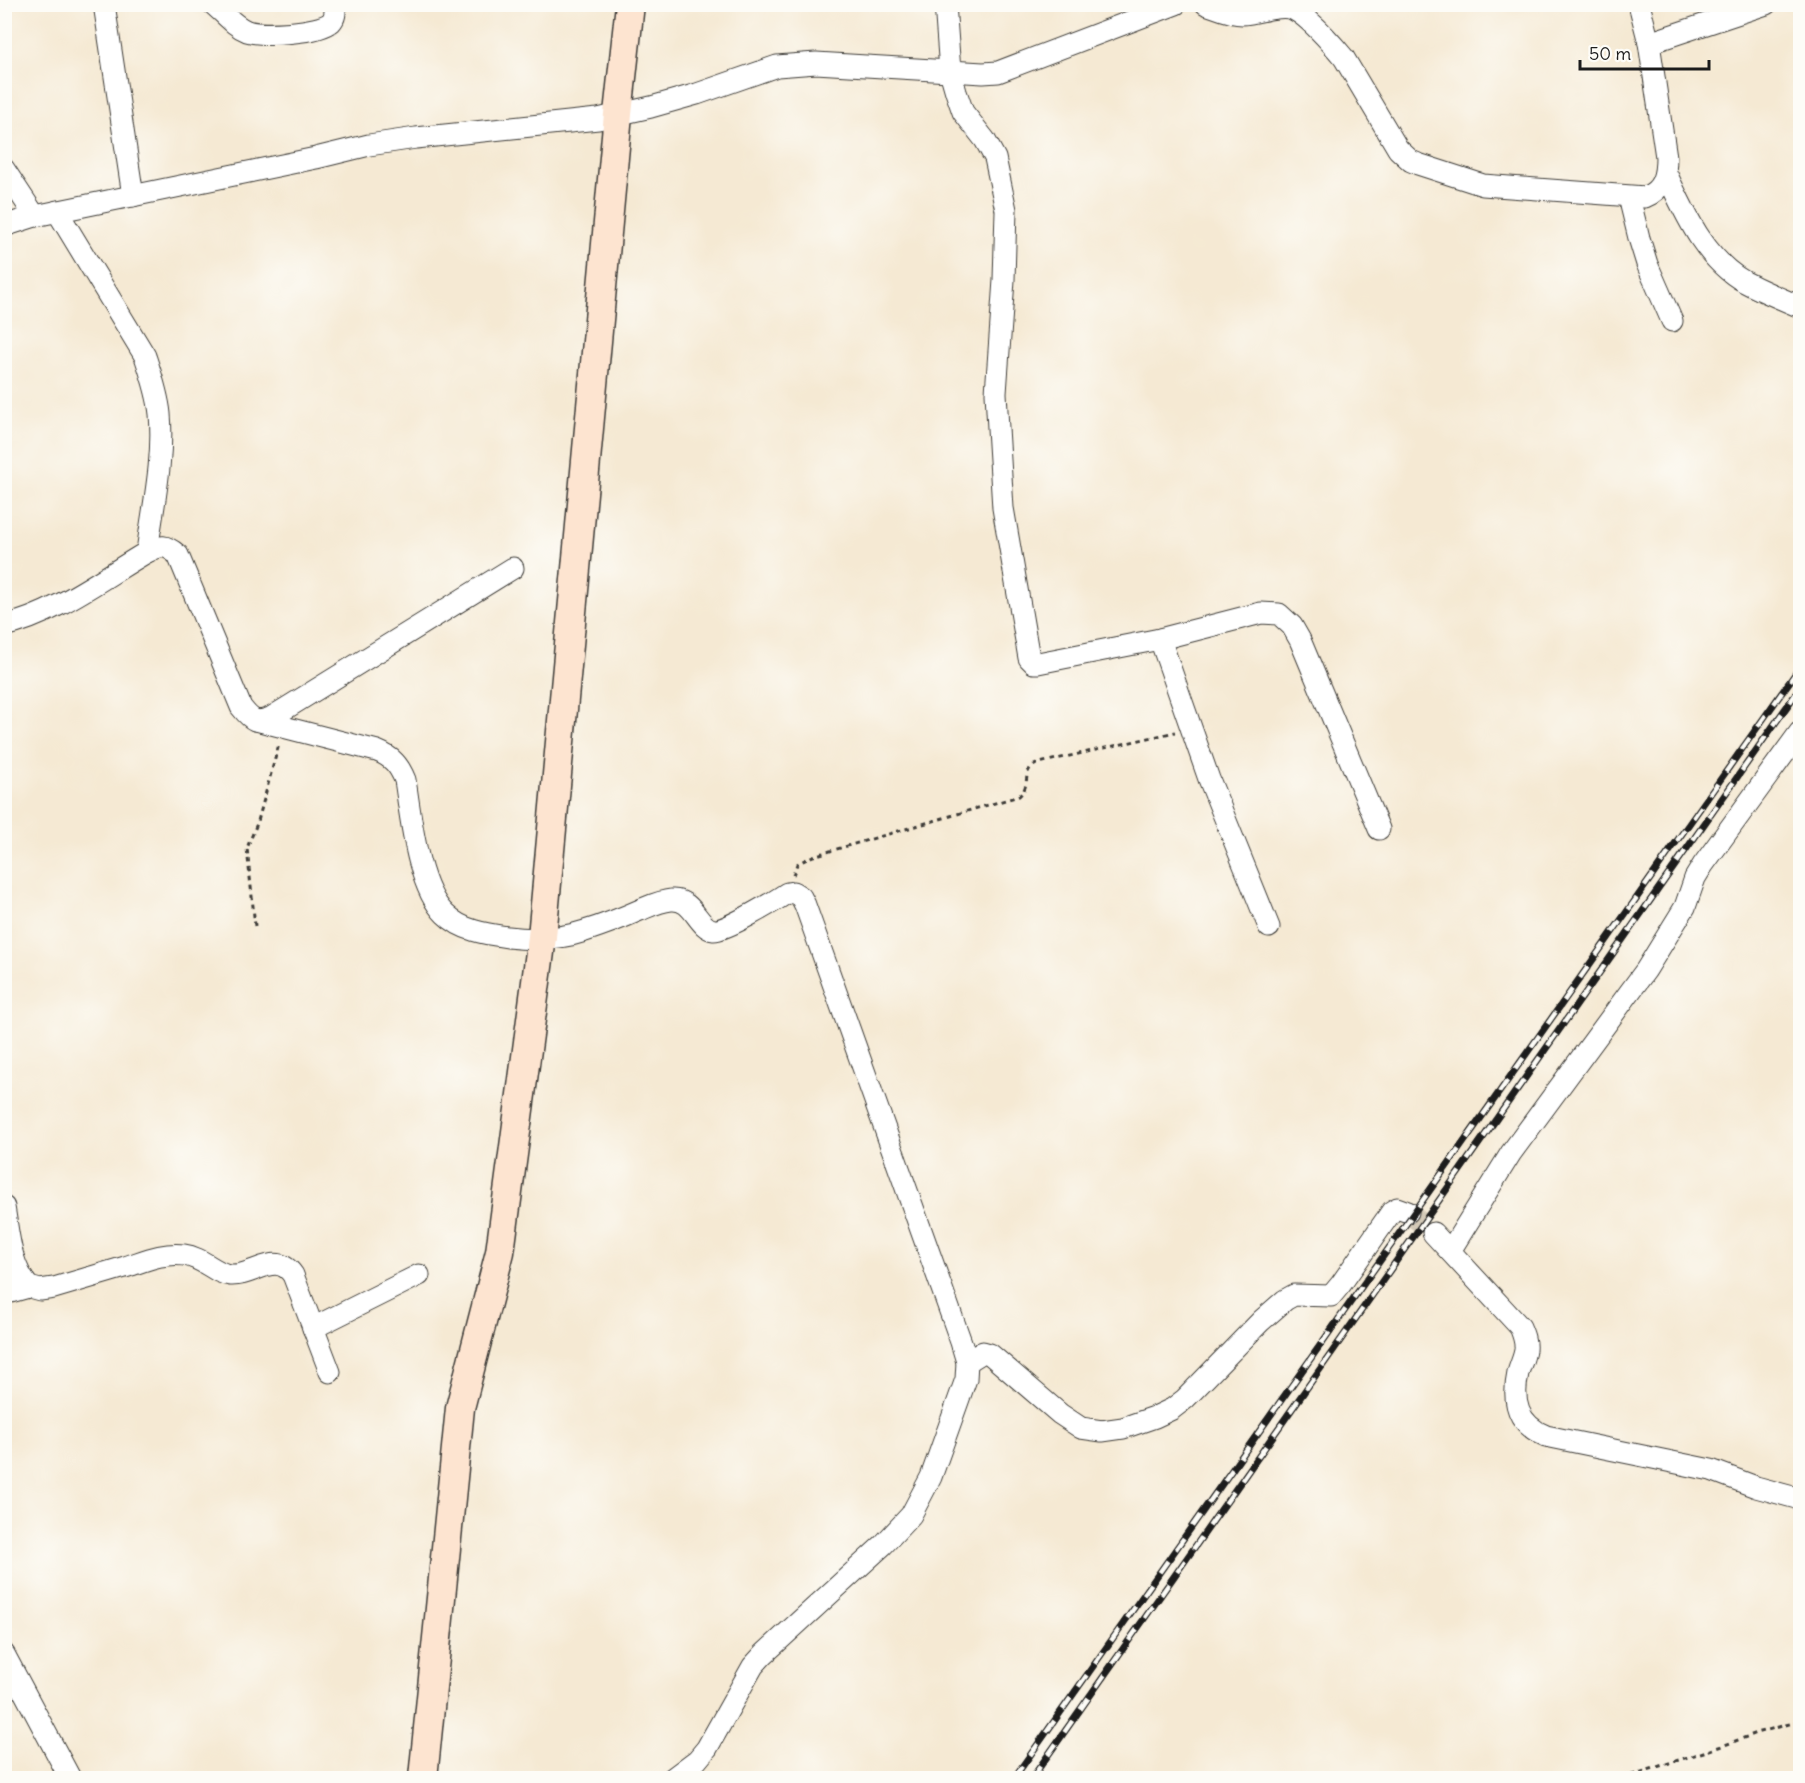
<svg xmlns="http://www.w3.org/2000/svg" width="1805" height="1783" font-family="Delius,sans-serif">
	<rect width="100%" height="100%" fill="#fdfcf7"/>
	<filter id="ink" filterUnits="userSpaceOnUse"><feTurbulence type="fractalNoise" baseFrequency=".0167" numOctaves="2"/><feDisplacementMap in="SourceGraphic" scale="12" xChannelSelector="R" yChannelSelector="G"/><feConvolveMatrix kernelMatrix="1 2 1 2 8 2 1 2 1" color-interpolation-filters="sRGB"/></filter>
	<filter id="wash" filterUnits="userSpaceOnUse"><feTurbulence type="fractalNoise" baseFrequency=".008" numOctaves="4" result="noise"/><feDisplacementMap in="SourceGraphic" scale="24" xChannelSelector="R" yChannelSelector="G"/><feGaussianBlur stdDeviation="1.35" result="paint"/><feColorMatrix in="noise" values="0 0 0 0 0 0 0 0 0 0 0 0 0 0 0 0 0 1.4 0 .05"/><feComposite in="paint" operator="in"/></filter>
	<g filter="url(#wash)">
		<rect width="100%" height="100%" fill="#f5e9d3"/>
	</g>
	<g filter="url(#ink)">
		<g fill="none" stroke-linecap="round" stroke-linejoin="round">
			<polyline stroke="#d4cab8" stroke-width="21" stroke-dasharray="21 10" stroke-linecap="butt" points="1408,1212 1433,1233"/>
			<defs>
				<g id="street">
					<polyline points="104,4 133,196"/>
					<path d="M213 4C224 13 234 26 247 31 262 36 319 33 331 22 336 17 335 11 335 4"/>
					<polyline points="945,4 950,71 956,92 963,112 985,140 995,158 1006,210 1004,280 996,393 998,428 1003,508 1029,658 1034,663 1038,663 1160,639 1261,613 1279,614 1292,626 1300,640 1379,829"/>
					<path d="M1206 4C1218 8 1230 14 1242 14 1258 14 1274 5 1289 8 1304 11 1334 46 1344 58L1398 149 1411 161 1418 164 1483 185 1645 197C1663 190 1666 175 1666 157L1649 43 1639 4"/>
					<polyline points="1649,43 1766,4"/>
					<polyline points="4,169 35,216"/>
					<path d="M1666 173C1685 213 1704 259 1745 282 1762 291 1782 299 1800 307"/>
					<polyline points="1629,197 1639,238 1647,264 1672,321"/>
					<path d="M57 211 145 356C151 374 158 394 160 414 164 459 153 507 147 552"/>
					<polyline points="4,226 35,216 316,158 369,145 416,138 598,119 651,107 697,94 777,66 816,63 983,73 998,72 1176,4"/>
					<path d="M4 626C54 615 104 577 147 552 162 545 165 544 178 555L241 707C252 721 256 724 272 717L513 568"/>
					<polyline points="1160,639 1209,779 1269,927"/>
					<path d="M260 721 377 751C392 757 399 765 405 780 411 817 417 887 445 914 462 931 486 934 508 937 533 940 561 939 585 931 604 925 622 918 640 910 650 906 660 901 671 900 694 898 697 928 714 930 725 931 775 901 787 893L793 892 801 897 805 905 961 1342 967 1362 966 1379 931 1477 911 1515 883 1545 764 1654 753 1666 707 1748 697 1760 673 1778"/>
					<path d="M4 1207C9 1235 10 1265 29 1287L40 1290 54 1288C78 1281 102 1274 125 1267 144 1261 164 1252 184 1255 202 1257 216 1274 230 1275 253 1277 276 1250 293 1275L330 1372"/>
					<path d="M1433 1233 1520 1327C1523 1334 1526 1341 1525 1350 1524 1358 1520 1365 1518 1373 1512 1401 1517 1424 1546 1436L1711 1470 1756 1487 1800 1499"/>
					<polyline points="1450,1251 1511,1153 1646,970 1685,907 1695,878 1703,865 1800,732"/>
					<polyline points="4,1294 29,1287"/>
					<polyline points="313,1328 419,1275"/>
					<polyline points="967,1362 983,1352 990,1354 1060,1414 1081,1428 1102,1431 1123,1428 1155,1417 1172,1409 1185,1399 1261,1321 1285,1300 1294,1295 1331,1296 1341,1284 1392,1211 1397,1208 1408,1212"/>
					<polyline points="4,1654 70,1778"/>
				</g>
				<polyline id="secondary" points="423,1778 460,1408 500,1252 542,937 618,114 630,4"/>
			</defs>
			<use href="#street" stroke="#3d3b37" stroke-width="23"/>
			<use href="#secondary" stroke="#3d3b37" stroke-width="31"/>
			<g stroke="#3d3b37" stroke-width="3" stroke-dasharray="4.5 4.5" stroke-linecap="butt">
				<path d="M793 875 797 864 813 856 1019 796C1033 784 1019 770 1039 763L1175 732"/>
				<polyline points="255,926 247,848 258,821 279,744"/>
				<polyline points="1623,1778 1722,1746 1757,1733 1800,1721"/>
			</g>
			<use href="#street" stroke="#fff" stroke-width="21"/>
			<use href="#secondary" stroke="#fde4d0" stroke-width="28"/>
			<defs>
				<g id="rail">
					<polyline points="1014,1778 1800,667"/>
					<polyline points="1032,1778 1800,688"/>
				</g>
			</defs>
			<use href="#rail" stroke="#1c1c1c" stroke-width="7"/>
			<use href="#rail" stroke="#fdfcf7" stroke-width="4.5" stroke-dasharray="14" stroke-linecap="butt"/>
		</g>
	</g>
	<rect width="1805" height="1783" fill="none" stroke="#fdfcf7" stroke-width="24"/>
	<path d="M1580 60v9h129v-9" fill="none" stroke="#1c1c1c" stroke-width="3"/>
	<text x="1589" y="60" font-size="18" fill="#1c1c1c" stroke="#fdfcf7" stroke-width="4.5" paint-order="stroke">50 m</text>
</svg>
